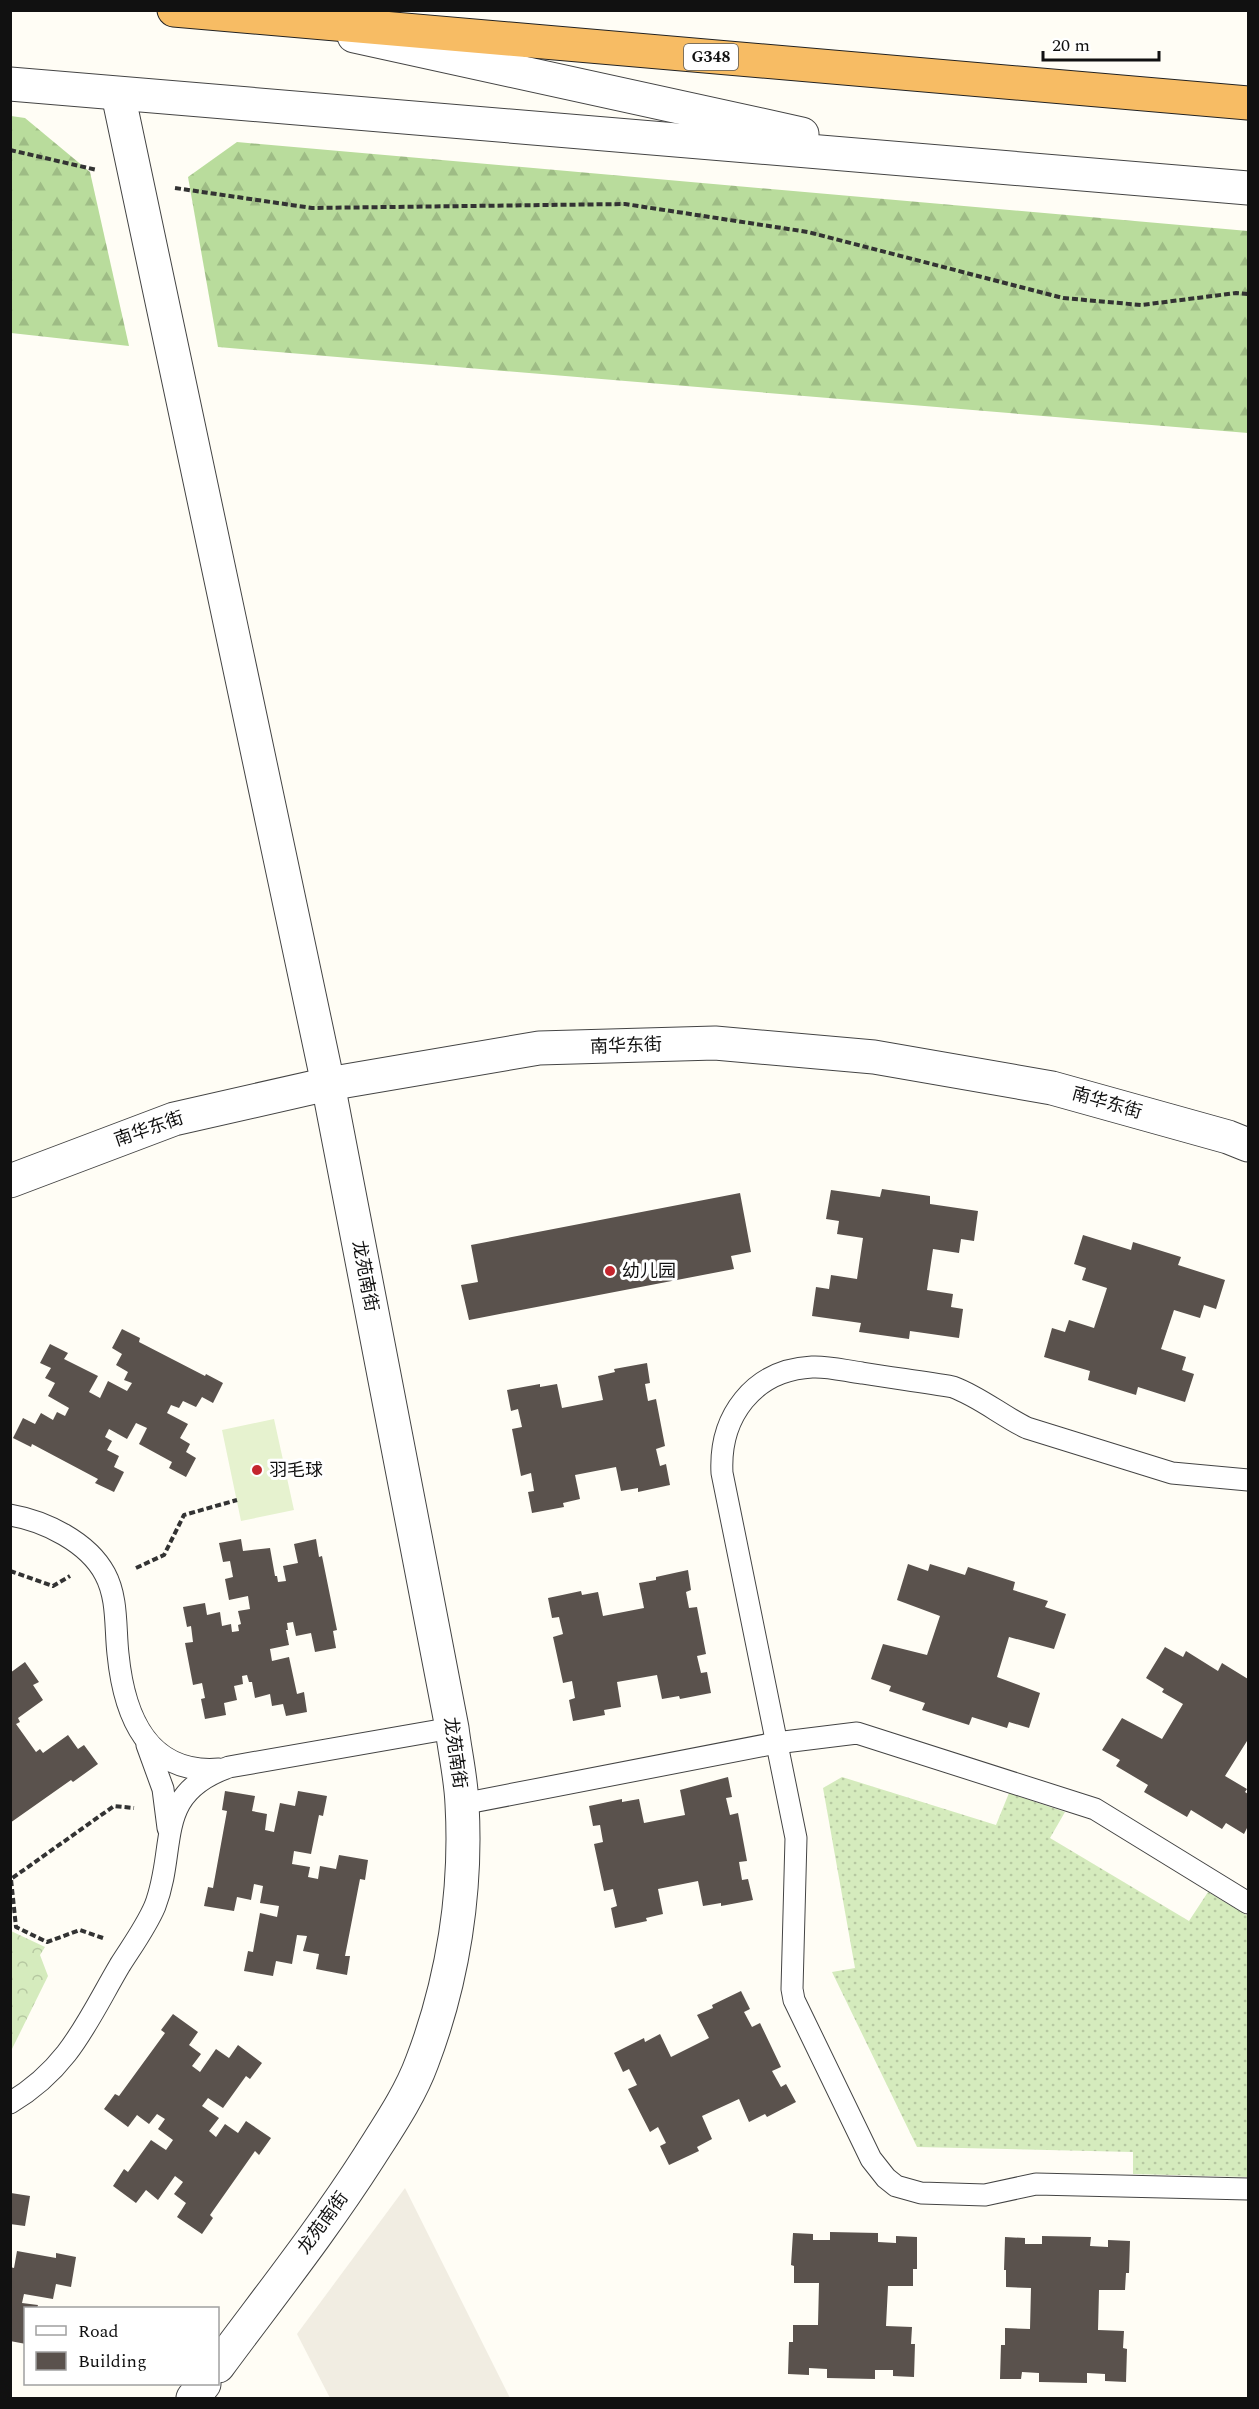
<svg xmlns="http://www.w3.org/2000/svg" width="1259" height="2409" font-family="Spectral,'Noto Sans SC',serif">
	<defs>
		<pattern id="grass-dots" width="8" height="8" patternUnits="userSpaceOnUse" patternTransform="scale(1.5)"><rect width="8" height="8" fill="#d5ebbd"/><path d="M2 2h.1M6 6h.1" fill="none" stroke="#b6c8a1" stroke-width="1.8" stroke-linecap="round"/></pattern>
		<pattern id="forest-firs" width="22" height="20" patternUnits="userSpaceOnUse" patternTransform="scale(1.5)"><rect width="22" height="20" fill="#b9dc9c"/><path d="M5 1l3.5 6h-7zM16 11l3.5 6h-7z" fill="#9ebc85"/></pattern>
		<pattern id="park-crowns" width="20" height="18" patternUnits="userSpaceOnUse" patternTransform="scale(1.5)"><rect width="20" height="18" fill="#d5ebbd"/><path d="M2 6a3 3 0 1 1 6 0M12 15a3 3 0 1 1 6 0" fill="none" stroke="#b6c8a1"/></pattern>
	</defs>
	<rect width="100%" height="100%" fill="#fffdf5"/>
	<polygon fill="url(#grass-dots)" points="842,1777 996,1825 1009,1793 1065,1812 1050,1838 1189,1921 1208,1892 1248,1916 1248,2177 1133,2174 1133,2152 917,2147 832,1972 855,1968 823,1788"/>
	<g fill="url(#forest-firs)">
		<polygon points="11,116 25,118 90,172 129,346 11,333"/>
		<polygon points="237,142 1248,231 1248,433 218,347 188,177"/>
	</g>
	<polygon fill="url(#park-crowns)" points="11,1931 45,1947 40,1955 48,1976 11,2051"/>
	<polygon fill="#e6f2cf" points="274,1419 294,1510 241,1521 222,1430"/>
	<polygon fill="#f1ede2" points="405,2188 510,2398 330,2398 297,2334"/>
	<g fill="#5a524d">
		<polygon points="882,1189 930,1196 930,1204 978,1211 974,1241 961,1239 959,1253 933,1249 927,1290 953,1294 951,1307 963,1309 959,1338 910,1331 909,1339 859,1332 861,1323 812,1316 816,1287 829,1289 831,1275 857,1279 863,1238 837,1234 839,1221 826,1219 831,1190 880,1197"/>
		<polygon points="740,1193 751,1252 731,1256 734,1269 469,1320 461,1285 478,1282 471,1245"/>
		<polygon points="1083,1235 1131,1250 1133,1242 1181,1257 1178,1265 1225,1280 1216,1309 1204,1305 1200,1318 1174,1310 1161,1349 1186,1357 1182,1370 1194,1374 1185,1402 1138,1387 1136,1395 1088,1380 1090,1371 1044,1357 1052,1328 1065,1332 1069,1320 1094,1328 1107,1288 1082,1280 1086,1268 1074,1264"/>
		<polygon points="122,1329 140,1338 139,1342 205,1376 206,1374 223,1383 213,1403 202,1397 196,1407 183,1401 179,1408 171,1405 167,1413 188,1424 180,1438 190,1444 186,1452 196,1458 186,1477 169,1468 172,1462 139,1444 147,1428 136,1423 127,1439 109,1429 105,1437 112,1441 107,1450 119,1456 114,1467 124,1472 114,1492 95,1483 98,1479 32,1444 31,1447 13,1438 23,1418 35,1424 41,1413 53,1420 57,1412 65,1416 69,1408 48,1396 55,1383 45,1378 51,1368 40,1363 50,1344 68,1353 64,1359 98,1376 89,1392 100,1398 108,1381 127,1391 132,1383 124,1380 128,1372 116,1365 122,1354 112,1348"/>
		<polygon points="647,1363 650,1383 645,1384 648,1401 656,1399 665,1446 656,1449 660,1466 666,1464 670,1485 638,1492 638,1488 621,1491 616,1467 575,1475 580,1499 563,1503 564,1507 532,1513 528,1492 534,1491 531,1473 521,1476 512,1429 522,1427 518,1409 511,1411 507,1390 540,1384 540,1387 557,1384 562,1408 603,1400 598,1376 615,1372 614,1369"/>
		<polygon points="241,1539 243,1551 270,1548 275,1576 277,1576 278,1582 286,1581 283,1566 298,1563 294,1544 316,1539 319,1557 322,1556 337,1630 333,1631 336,1648 315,1652 311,1633 296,1636 293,1622 287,1623 288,1630 286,1630 289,1645 270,1649 272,1661 289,1657 297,1694 304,1692 307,1712 286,1716 283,1704 272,1706 270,1694 255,1698 252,1682 249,1682 247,1675 242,1676 243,1684 234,1686 237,1700 224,1703 226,1715 205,1719 201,1699 205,1698 202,1683 193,1685 185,1643 193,1642 191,1626 187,1627 183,1607 205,1603 207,1615 220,1612 222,1626 231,1624 232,1632 239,1631 238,1625 241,1624 238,1611 250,1609 248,1596 229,1600 225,1579 233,1577 230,1561 223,1562 219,1543"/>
		<polygon points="908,1564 928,1571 930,1564 965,1575 968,1567 1015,1582 1013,1590 1048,1601 1045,1607 1066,1614 1054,1649 1009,1637 997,1677 1040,1693 1029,1728 1009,1722 1007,1728 972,1717 969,1725 922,1710 925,1703 889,1691 891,1686 871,1679 883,1644 927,1655 940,1616 897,1600"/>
		<polygon points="688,1570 691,1590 686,1592 689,1608 697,1607 706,1654 697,1656 701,1673 707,1672 711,1693 680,1699 679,1696 662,1699 657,1675 617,1682 621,1707 604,1710 605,1715 573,1721 569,1700 575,1698 572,1681 563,1683 553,1637 563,1634 559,1617 552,1618 548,1598 581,1591 582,1595 598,1592 603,1616 644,1608 639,1583 656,1580 656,1577"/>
		<polygon points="1165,1647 1183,1657 1186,1651 1218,1671 1222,1663 1248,1679 1248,1742 1247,1741 1225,1776 1247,1789 1245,1792 1248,1794 1248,1826 1244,1834 1226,1823 1222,1829 1191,1810 1187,1817 1144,1792 1148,1785 1116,1766 1120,1760 1102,1750 1122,1718 1162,1739 1183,1704 1162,1692 1164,1689 1146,1678"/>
		<polygon points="25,1662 39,1682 33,1685 43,1700 18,1718 20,1722 16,1724 36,1752 40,1749 43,1753 68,1735 78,1749 84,1745 98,1764 73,1782 71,1780 10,1823 10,1673"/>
		<polygon points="728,1777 732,1797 726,1798 730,1815 738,1813 747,1861 739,1862 742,1880 748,1879 753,1900 721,1906 721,1903 703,1906 698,1881 658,1889 663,1914 646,1918 647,1921 615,1928 611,1908 617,1906 613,1889 604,1891 594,1844 603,1842 600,1825 593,1826 589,1806 622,1799 622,1802 639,1799 644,1823 685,1815 680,1790"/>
		<polygon points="225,1791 255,1796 252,1811 267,1814 265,1830 274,1832 280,1803 295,1806 298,1791 327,1796 323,1816 319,1815 311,1854 294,1851 292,1864 310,1867 308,1877 318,1879 320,1866 336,1869 339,1855 368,1860 365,1880 360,1879 345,1956 350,1956 347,1975 316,1969 319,1954 303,1951 307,1936 297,1935 292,1964 276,1961 273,1976 244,1971 248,1951 253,1952 260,1913 277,1917 279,1906 260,1903 263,1886 254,1884 251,1900 237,1897 234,1911 204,1906 208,1887 213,1888 227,1811 222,1810"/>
		<polygon points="741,1991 750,2009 744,2012 752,2027 760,2023 781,2067 772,2071 781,2087 786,2084 796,2102 767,2117 765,2114 749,2122 739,2099 702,2116 712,2139 697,2147 699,2151 669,2165 660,2146 666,2143 658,2127 650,2132 628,2089 637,2085 629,2069 623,2072 614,2053 644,2038 645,2042 660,2034 671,2057 709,2038 697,2015 713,2008 712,2005"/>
		<polygon points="173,2014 198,2032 189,2045 201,2054 192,2066 200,2072 216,2049 229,2058 238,2045 262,2063 250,2079 246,2076 223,2108 208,2098 202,2106 219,2118 209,2131 216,2137 225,2124 238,2133 246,2121 271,2138 259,2155 255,2151 210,2215 213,2218 202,2234 177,2217 186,2203 174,2194 183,2182 175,2176 158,2200 146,2190 136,2203 113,2186 124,2169 128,2172 151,2140 166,2150 173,2140 158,2129 165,2119 157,2114 149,2124 137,2115 128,2127 104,2109 115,2094 119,2096 165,2033 161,2030"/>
		<polygon points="11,2193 30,2196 25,2226 10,2224"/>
		<polygon points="830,2232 878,2233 878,2242 896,2243 896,2236 917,2237 917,2269 913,2269 913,2286 888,2286 886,2326 912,2327 911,2344 915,2344 914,2377 893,2376 893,2370 875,2370 875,2379 827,2378 827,2369 809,2368 809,2375 788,2374 789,2342 793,2342 793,2325 818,2325 819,2283 794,2283 794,2266 791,2265 793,2233 813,2234 813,2240 830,2240"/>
		<polygon points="1042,2236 1091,2237 1090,2246 1108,2247 1108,2240 1130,2241 1129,2273 1126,2273 1125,2290 1099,2290 1098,2330 1124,2331 1123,2348 1127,2349 1126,2382 1105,2381 1105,2374 1087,2373 1087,2383 1039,2382 1039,2373 1022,2372 1021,2379 1000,2379 1001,2345 1005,2345 1005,2328 1030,2329 1031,2288 1006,2287 1006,2270 1004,2270 1005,2237 1025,2238 1025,2244 1042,2244"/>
		<polygon points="17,2251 56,2258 56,2253 76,2257 71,2287 56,2284 53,2299 24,2294 22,2303 38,2305 37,2308 26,2308 26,2344 10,2341 10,2267 14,2268"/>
	</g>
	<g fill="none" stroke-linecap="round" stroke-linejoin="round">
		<defs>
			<g id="service">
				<path d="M1248 1480 1172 1473 1027 1428C1002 1416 980 1397 953 1387 923 1382 893 1378 862 1373 846 1371 828 1366 812 1367 753 1370 719 1417 722 1473L796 1838 792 1989 794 2000 871 2159 886 2178 896 2186 921 2193 985 2195 1036 2184 1248 2189"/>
				<path d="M10 1515C45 1521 88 1542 105 1574 118 1598 115 1628 118 1654 124 1715 147 1775 219 1769"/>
				<polyline points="147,1745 163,1789 168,1828"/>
				<polyline points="462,1804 776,1743 857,1733 1095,1809 1248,1903"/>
				<path d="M10 2103C70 2067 87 2021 120 1965 132 1946 146 1927 155 1906 178 1846 152 1794 229 1767L452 1728"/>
			</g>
			<g id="minor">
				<path d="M118 94 328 1084 452 1728C455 1753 461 1778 462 1804 467 1891 453 1981 422 2062 410 2095 388 2127 369 2157 323 2229 269 2297 218 2366"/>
				<polyline points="10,1181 174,1119 328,1084 539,1048 715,1043 874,1057 1052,1088 1228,1137 1248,1145"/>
				<polyline points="193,2398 204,2384"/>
			</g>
			<g id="tertiary">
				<polyline points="354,36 802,134"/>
				<polyline points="10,84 1248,188"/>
			</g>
			<polyline id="trunk" points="174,10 1248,103"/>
		</defs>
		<use href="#service" stroke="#444" stroke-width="23"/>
		<use href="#minor" stroke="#444" stroke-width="35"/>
		<use href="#tertiary" stroke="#444" stroke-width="35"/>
		<use href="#trunk" stroke="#222" stroke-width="35"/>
		<g stroke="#333" stroke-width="4" stroke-dasharray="6 3" stroke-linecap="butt">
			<polyline points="10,150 97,170"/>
			<polyline points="175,188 312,208 625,204 808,232 1063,298 1141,305 1236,293 1248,294"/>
			<polyline points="136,1568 164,1555 184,1515 237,1500"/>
			<polyline points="10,1571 53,1586 70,1576"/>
			<polyline points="103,1938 80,1930 47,1942 16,1927 11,1879 114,1806 134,1808"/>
		</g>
		<use href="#service" stroke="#fff" stroke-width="21"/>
		<use href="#minor" stroke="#fff" stroke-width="33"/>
		<use href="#tertiary" stroke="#fff" stroke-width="33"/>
		<use href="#trunk" stroke="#f7bc64" stroke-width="33"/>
	</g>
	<g fill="#c4262e" stroke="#fff" stroke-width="2">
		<circle cx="610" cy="1271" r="6"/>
		<circle cx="257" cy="1470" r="6"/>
	</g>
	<g text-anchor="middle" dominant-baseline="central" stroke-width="6" stroke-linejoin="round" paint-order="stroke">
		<rect fill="#fff" stroke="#585858" stroke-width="1.5" x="684" y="44" width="54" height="26" rx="4.5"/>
		<g font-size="16" font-weight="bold" fill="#111">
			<text x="711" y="57">G348</text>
		</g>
		<g font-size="18" fill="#111" stroke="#fff">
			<text transform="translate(626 1046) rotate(-2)">南华东街</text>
			<text transform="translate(1107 1103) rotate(16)">南华东街</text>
			<text transform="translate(149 1129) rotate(-19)">南华东街</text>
			<text transform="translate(365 1276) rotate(79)">龙苑南街</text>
			<text transform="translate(455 1753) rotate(82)">龙苑南街</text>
			<text transform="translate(323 2223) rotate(-54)">龙苑南街</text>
		</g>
		<g font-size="18" fill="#111" stroke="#fff" text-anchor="start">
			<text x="622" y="1271">幼儿园</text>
			<text x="269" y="1470">羽毛球</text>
		</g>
	</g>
	<rect width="1259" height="2409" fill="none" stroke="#111111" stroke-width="24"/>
	<rect x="24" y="2307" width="195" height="78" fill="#ffffff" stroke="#a0a0a0" stroke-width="1.5"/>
	<rect x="36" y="2326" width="30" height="9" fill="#ffffff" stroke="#a0a0a0" stroke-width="1.5"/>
	<text x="78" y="2337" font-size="18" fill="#111111">Road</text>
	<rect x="36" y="2352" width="30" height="18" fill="#5a524d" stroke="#a0a0a0" stroke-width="1.5"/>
	<text x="78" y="2367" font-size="18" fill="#111111">Building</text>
	<path d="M1043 51v9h116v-9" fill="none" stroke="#111111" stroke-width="3"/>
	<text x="1052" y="51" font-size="18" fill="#111111" stroke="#ffffff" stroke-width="4.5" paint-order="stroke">20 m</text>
</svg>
